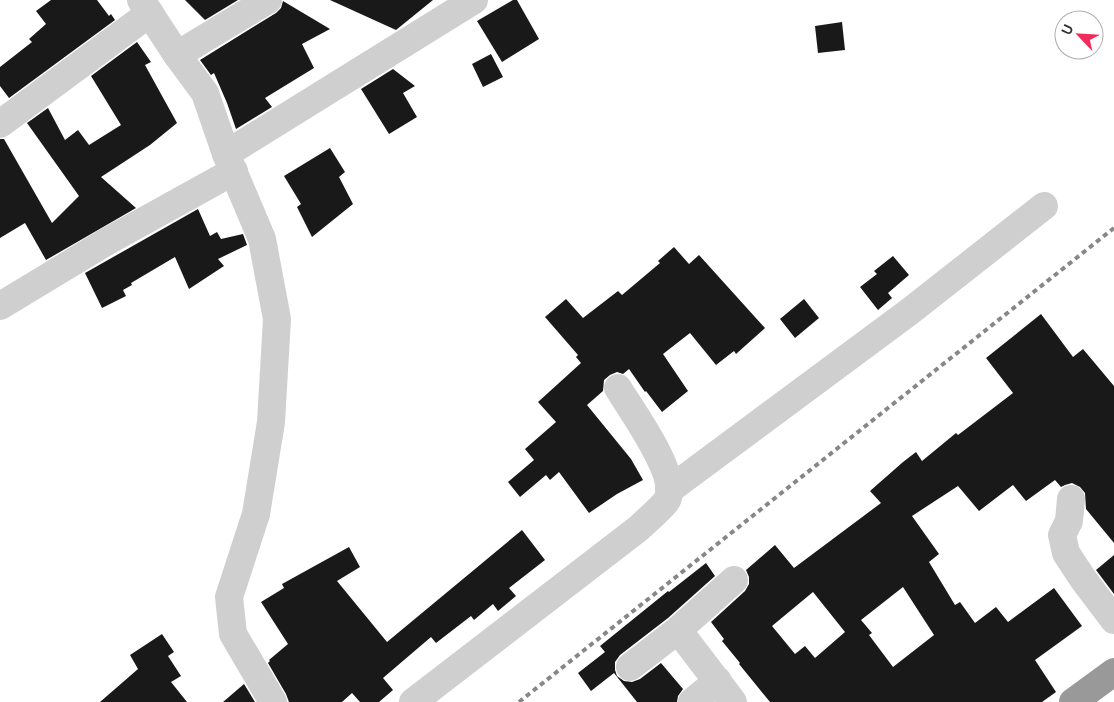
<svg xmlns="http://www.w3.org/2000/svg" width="1114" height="702" font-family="'DM Sans',sans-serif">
	<rect width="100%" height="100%" fill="#fff"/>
	<g fill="#191919" fill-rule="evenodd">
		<polygon points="51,0 97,0 109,16 111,14 115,20 9,98 0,86 0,67 32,42 29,39 46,24 36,11"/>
		<polygon points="185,0 238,0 205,20"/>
		<polygon points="330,0 433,0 396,30"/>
		<polygon points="513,0 517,0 539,39 502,62 477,21"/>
		<polygon points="283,1 330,29 302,44 314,68 265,98 272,107 236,129 227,103 214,73 211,75 200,60 276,13 281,8"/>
		<polygon points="842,22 845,50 818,53 815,26"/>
		<polygon points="137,42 151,62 145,65 177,123 150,145 101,177 136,208 46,260 25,223 0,238 0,139 4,139 52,223 79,196 27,123 48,108 65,140 78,130 89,145 121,125 91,76"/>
		<polygon points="491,54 503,77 483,87 472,64"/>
		<polygon points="393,69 415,86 403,93 417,117 389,134 361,89"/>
		<polygon points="330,148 345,172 339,177 353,204 312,237 297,207 301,204 284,176"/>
		<polygon points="198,209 210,236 217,232 221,239 243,234 247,245 218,259 224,266 189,289 175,257 131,283 132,285 123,290 126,296 102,308 85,273"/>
		<polygon points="674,247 689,264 699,255 765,328 736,354 734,351 716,365 690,333 663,354 688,391 662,412 646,391 645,392 629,369 623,374 617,372 610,375 604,380 603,391 587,405 631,459 643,480 617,494 589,513 559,472 550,480 546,475 520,497 508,482 534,460 525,449 556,422 538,402 581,363 576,357 578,355 545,317 566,299 583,318 618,291 622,295 660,263 658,261"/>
		<polygon points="893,256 909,275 888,293 892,298 878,310 860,287 877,274 874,271"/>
		<polygon points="804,299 819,318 795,338 780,319"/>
		<path d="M1041 314 1073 357 1083 349 1114 386V543L1086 509 1085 493 1080 487 1072 483 1065 485 1061 487 1055 480 1026 501 1013 485 979 511 958 486 912 516 939 554 929 562 955 605 960 602 975 623 996 607 1008 622 1054 588 1082 626 1035 660 1056 692 1042 702H770L739 664 740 663 722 641 724 639 711 622 745 591 749 584V577L746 570 775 545 794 568 881 503 870 491 903 462 916 452 922 461 956 433 958 435 1013 393 986 358ZM903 587 934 635 893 667 869 635 872 633 861 620ZM813 592 845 632 815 658 805 646 795 654 772 626Z"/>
		<polygon points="522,530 545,560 509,588 516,596 498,611 493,604 474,620 471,616 436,643 431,637 383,678 393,690 379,702 360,702 352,693 342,702 289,702 286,694 268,663 270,661 269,660 288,644 261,602 284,588 282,584 349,547 360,567 337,581 387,642"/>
		<polygon points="1114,555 1114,594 1096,570"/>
		<polygon points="706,563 715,576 668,618 620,655 615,662 615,670 617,676 624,681 632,682 640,679 661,663 683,689 678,696 677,702 637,702 614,673 591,691 578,673 605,652 600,646 668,591 669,592"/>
		<polygon points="162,634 174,652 168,656 181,676 171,682 187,702 100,702 138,669 130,655"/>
		<polygon points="244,684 255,702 223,702"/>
	</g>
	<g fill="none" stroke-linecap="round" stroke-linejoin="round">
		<g stroke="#cfcfcf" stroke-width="28">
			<polyline points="141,0 177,55 205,93 226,154 262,239 277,319 271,422 256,514 229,597 233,634 273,702"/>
			<polyline points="177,55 268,0"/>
			<polyline points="0,124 150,13"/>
			<polyline points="226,154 474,0"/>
			<polyline points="0,306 106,242 234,171"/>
			<polyline points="669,490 909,312 1044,206"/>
			<polyline points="1071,499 1069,521 1062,535 1066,553 1083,579 1114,620"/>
			<polyline points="678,630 733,702"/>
			<polyline points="630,667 678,630 734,580"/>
			<path d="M413 702 639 528C645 522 663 507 667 500 680 476 631 410 618 388"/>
			<polyline points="692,702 718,681"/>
		</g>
		<polyline stroke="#999" stroke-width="28" points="1073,702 1114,672"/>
		<polyline stroke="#878787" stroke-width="4" stroke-dasharray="5 4" stroke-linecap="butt" points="519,702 1114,228"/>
	</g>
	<g transform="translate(1079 35) rotate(295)"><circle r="24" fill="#ffffff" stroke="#adadad"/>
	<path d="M0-4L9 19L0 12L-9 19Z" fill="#f22b5b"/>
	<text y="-8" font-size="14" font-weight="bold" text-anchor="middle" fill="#323232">U</text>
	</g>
</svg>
